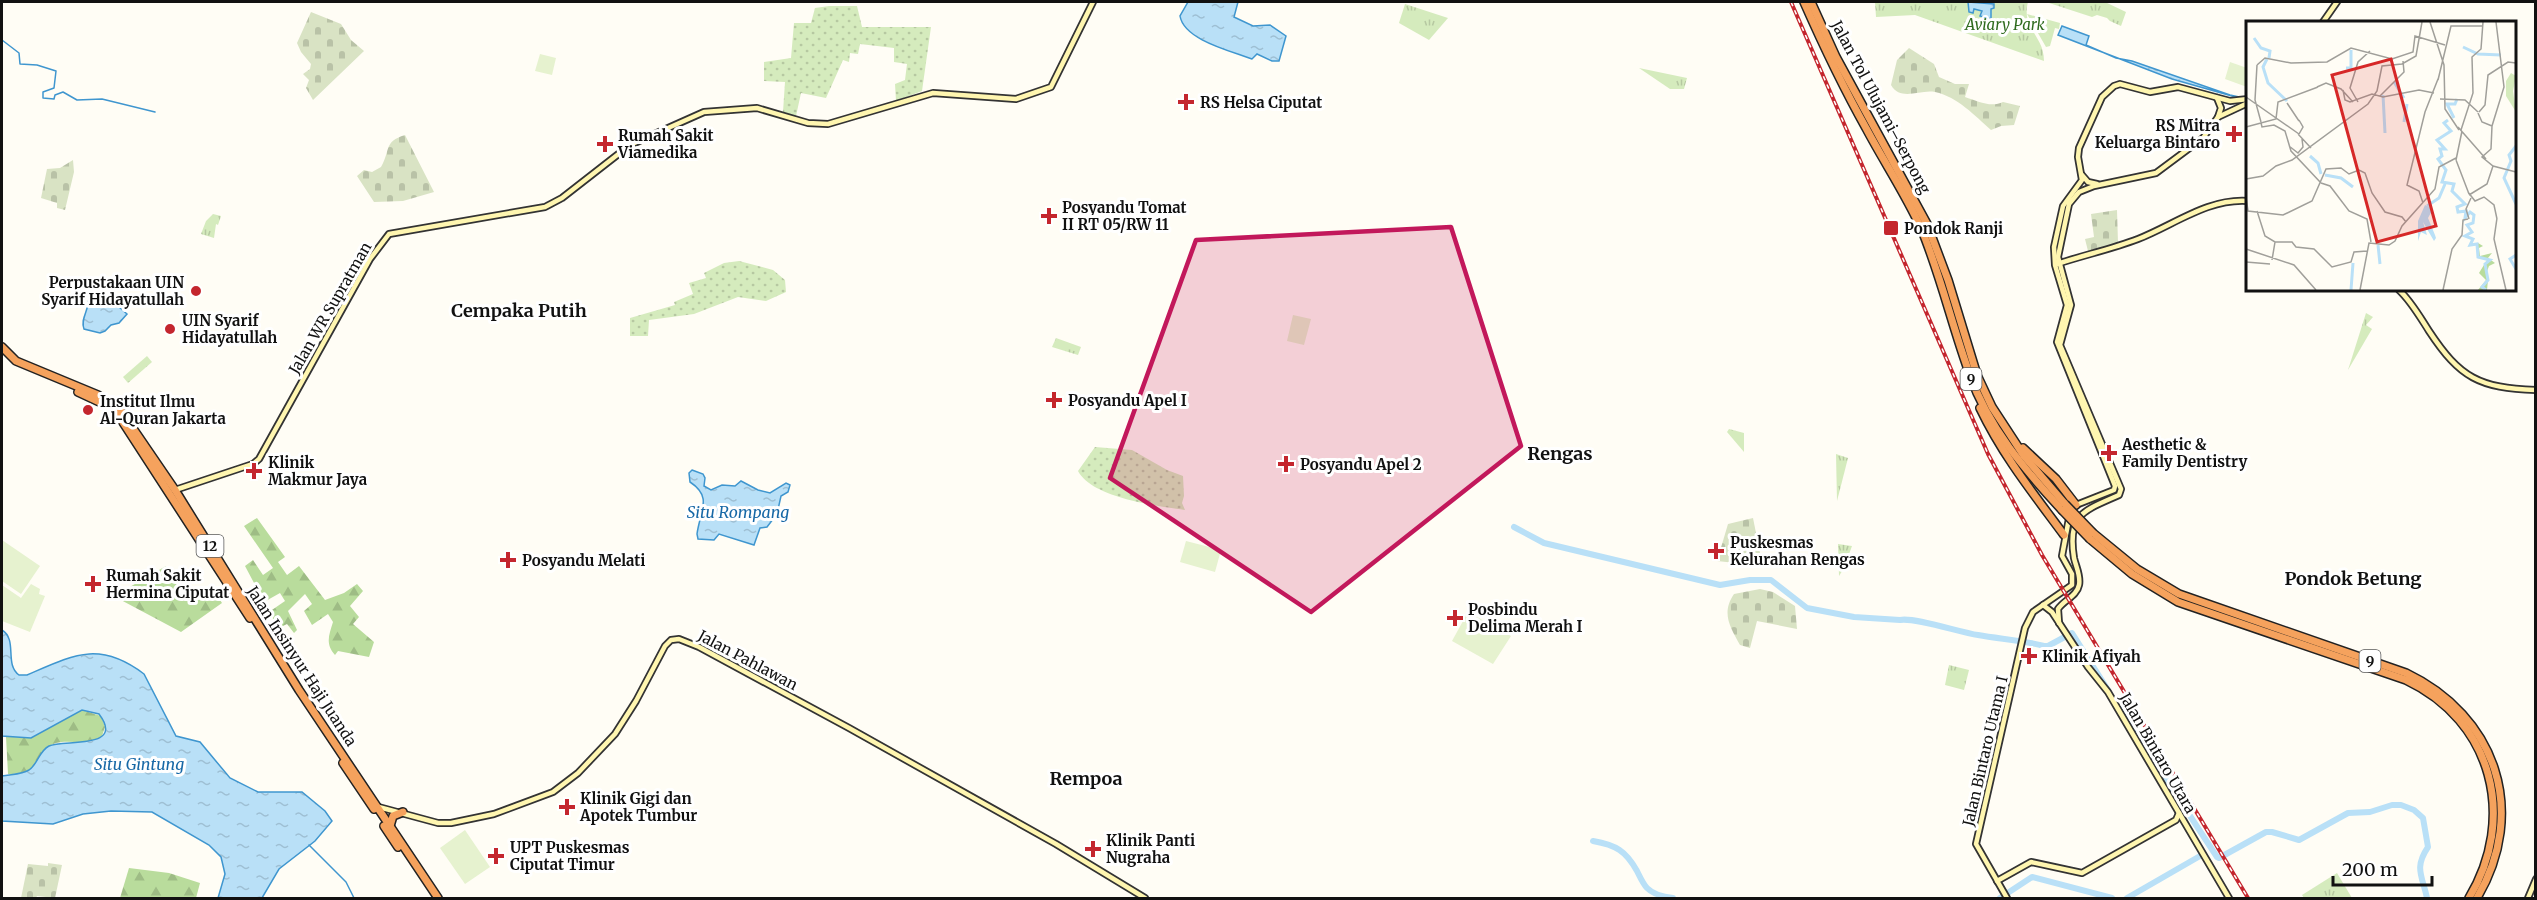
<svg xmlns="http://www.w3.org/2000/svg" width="2537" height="900" font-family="Merriweather,serif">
	<defs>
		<pattern id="grass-dots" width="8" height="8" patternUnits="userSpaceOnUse" patternTransform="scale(1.5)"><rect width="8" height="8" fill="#d5ebbd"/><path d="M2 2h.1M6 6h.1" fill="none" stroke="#b6c8a1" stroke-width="1.8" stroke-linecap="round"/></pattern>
		<pattern id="forest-firs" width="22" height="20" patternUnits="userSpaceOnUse" patternTransform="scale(1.5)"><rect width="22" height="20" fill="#b9dc9c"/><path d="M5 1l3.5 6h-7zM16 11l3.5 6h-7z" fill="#9ebc85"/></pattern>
		<pattern id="cemetery-stones" width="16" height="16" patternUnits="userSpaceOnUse" patternTransform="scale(1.5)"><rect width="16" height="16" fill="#d9e3c4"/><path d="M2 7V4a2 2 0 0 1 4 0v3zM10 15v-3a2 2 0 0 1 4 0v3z" fill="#b9c2a7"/></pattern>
		<pattern id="park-tufts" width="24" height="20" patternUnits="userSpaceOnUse" patternTransform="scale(1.5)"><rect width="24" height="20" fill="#d5ebbd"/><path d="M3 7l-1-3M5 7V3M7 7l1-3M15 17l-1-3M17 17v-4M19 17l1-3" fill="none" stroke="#b6c8a1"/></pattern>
		<pattern id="water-ripples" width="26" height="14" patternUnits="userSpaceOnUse" patternTransform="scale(1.5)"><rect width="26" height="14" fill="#b9e0f7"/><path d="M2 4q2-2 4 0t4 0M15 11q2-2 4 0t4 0" fill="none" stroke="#9ebfd3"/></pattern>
	</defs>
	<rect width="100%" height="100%" fill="#fffdf5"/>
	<g fill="url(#grass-dots)">
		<polygon points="829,6 857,6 862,27 931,27 922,91 896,101 895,84 905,80 907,64 894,62 894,48 860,44 858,54 850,53 849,62 843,60 826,98 801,93 796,116 783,112 785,82 764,81 764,62 791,58 794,23 811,23 815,8"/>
		<polygon points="739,261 773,270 785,280 786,292 766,301 738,297 694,314 649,320 648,336 630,336 630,318 675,305 674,302 693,294 689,283 706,278 704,273 724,263"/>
		<path d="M1095 447 1132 450 1167 470 1183 476 1184 496 1182 503 1185 510C1158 506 1092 498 1078 471Z"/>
	</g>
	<g fill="url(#forest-firs)">
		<path d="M257 518 285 557 278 562 287 575 299 566 325 600 344 593 357 584 363 591 350 606 359 617 353 624 374 642 369 657 338 651 335 655C325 644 329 635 333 622L328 614 312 625 304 611 312 604 305 594 288 611 297 630 294 633 287 624 279 628 269 612 285 601 280 593 264 602 245 566 253 560 263 575 273 568 244 526Z"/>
		<polygon points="166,566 186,601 211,586 222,603 181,632 119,599 117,590 128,588"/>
		<path d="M82 710 101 716 105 727 102 736C88 747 71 739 56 743 40 747 41 764 27 771 21 774 14 774 8 774L6 737H31Z"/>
		<polygon points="129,868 169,873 200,883 196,898 120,898"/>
	</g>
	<g fill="url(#cemetery-stones)">
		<polygon points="311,12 341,24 351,40 364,51 313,100 306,88 309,80 303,74 310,69 311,64 301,52 297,43"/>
		<path d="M1909 48 1934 64 1939 77 1955 84H1969L1965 97C1977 101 1991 108 2003 102L2020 106 2014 125 2001 126 1991 130C1975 116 1958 97 1935 92 1920 89 1901 102 1891 85L1897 60Z"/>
		<path d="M405 135 434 192 403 201 374 202 357 176 364 170 372 172 381 167C391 150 383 142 405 135Z"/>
		<polygon points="73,160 74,172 65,210 57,208 57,203 41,198 47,169 60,168"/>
		<polygon points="2117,210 2118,243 2088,251 2085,239 2094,237 2091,214"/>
		<polygon points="1753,518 1762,563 1745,564 1717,561 1728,524"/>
		<path d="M1760 589 1773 592 1795 606 1797 629 1757 621 1750 648 1740 645C1730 627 1721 613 1734 594Z"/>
		<polygon points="48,863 62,865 55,898 37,896 36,898 21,898 28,864 48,866"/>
	</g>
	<g fill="url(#park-tufts)">
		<path d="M1875 2H2028C2021 29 2044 35 2044 61L1915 15 1876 17Z"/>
		<polygon points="2046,2 2105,2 2126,12 2121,26 2110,21 2107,18 2097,15 2092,17"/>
		<polygon points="1405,4 1448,18 1429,40 1399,23"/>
		<polygon points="2027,14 2060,23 2059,29 2055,28 2050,46 2046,47"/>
		<polygon points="1639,68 1687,78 1684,89 1670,89"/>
		<polygon points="213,214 221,216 218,225 216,224 214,238 201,234 206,221"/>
		<polygon points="2366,313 2373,317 2366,325 2372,329 2348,370"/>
		<polygon points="1056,338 1081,347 1078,355 1052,347"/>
		<polygon points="147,356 152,362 128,383 123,377"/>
		<polygon points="1729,429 1744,433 1744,452 1727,432"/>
		<polygon points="1836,454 1848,458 1837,501"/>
		<polygon points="1838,544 1852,546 1844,568 1839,576"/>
		<polygon points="1949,665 1969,670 1964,690 1945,685"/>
		<polygon points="2337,873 2352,898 2304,898 2302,895"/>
	</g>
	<g fill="#e6f2cf">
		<polygon points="540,54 556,58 552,75 535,71"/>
		<polygon points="2230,62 2247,68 2247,87 2225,79"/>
		<polygon points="1293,315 1311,319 1304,345 1287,341"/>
		<polygon points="2,540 40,566 21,594 2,581"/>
		<polygon points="1186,541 1221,550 1215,572 1180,562"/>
		<polygon points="31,584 40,589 39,594 45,596 30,632 2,621 2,585 21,598"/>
		<polygon points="1468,612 1511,636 1493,664 1452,641"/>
		<polygon points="465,830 490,867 465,884 440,848"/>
	</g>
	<g fill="url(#water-ripples)" stroke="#3f96cf" stroke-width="1.5">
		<path d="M1188 2H1238L1234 17 1253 26 1270 25 1286 36 1279 61H1272L1257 54 1252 59C1231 51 1184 40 1180 16Z"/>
		<polygon points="1968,2 1994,4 1994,8 1991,9 1991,19 1980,16 1982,11 1974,9 1973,13 1969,12"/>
		<polygon points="2062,26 2089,36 2086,45 2116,58 2132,61 2230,95 2239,97 2247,102 2247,105 2239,98 2172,79 2058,35"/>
		<path d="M100 296 111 300 127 314 119 323 111 325 105 331 100 333 84 329C80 319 89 310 88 301Z"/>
		<path d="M692 470 703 474 705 478 704 486 711 490 722 485 735 486 741 481 758 490 770 493 786 483 790 485 788 492 781 496 777 514 767 527 760 528 754 545 719 534 714 540 698 539 697 534C700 511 713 497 690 482L689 473Z"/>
		<path d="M2 630C18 640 4 664 19 675H27C73 655 99 640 144 674L176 736 200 742 230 778 258 792H302L325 811 332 821 315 841 279 869 262 898H218L225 874 221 857 209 845 152 812 111 811 83 814 53 824 2 821V776C10 774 21 775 29 770 38 764 39 751 49 746 63 739 126 750 99 714L82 710 31 738 2 736Z"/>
	</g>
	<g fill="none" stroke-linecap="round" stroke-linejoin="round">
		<g stroke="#3f96cf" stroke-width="1.5">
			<polyline points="2,40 19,53 20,64 37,65 56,71 54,88 43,92 43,98 54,99 55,95 63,92 77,100 102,99 155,112"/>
			<polyline points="309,845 346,882 354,898"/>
		</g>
		<g stroke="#b9e0f7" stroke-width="6">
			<path d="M1514 527 1544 543 1720 585 1750 580H1771L1807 608 1854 617 1900 620C1914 617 1959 632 1978 635 2000 639 2022 640 2044 646H2048L2072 633 2108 690"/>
			<path d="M2120 709 2217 857 2219 858 2266 832H2272L2299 840 2348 813 2370 812 2392 805H2401L2414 810 2423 818 2428 847C2414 868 2422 875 2427 898"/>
			<path d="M1593 841C1616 845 1626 851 1637 871 1640 877 1643 884 1647 888 1653 894 1664 897 1673 898"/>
			<polyline points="2000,898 2032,877 2112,898"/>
			<polyline points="2127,898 2200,856"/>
		</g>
		<defs>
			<g id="secondary">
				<polyline points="2323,22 2337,2"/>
				<polyline points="2217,98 2221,108 2218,117"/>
				<polyline points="2082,175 2088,182 2097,184"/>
				<path d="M2057 264C2084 255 2112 249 2138 239 2174 225 2208 198 2248 201"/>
				<path d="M2399 290C2411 301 2420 317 2429 331 2460 378 2479 388 2536 390"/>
				<polyline points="175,490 253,464 259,459 370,259 389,234 545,207 562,198 630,145 704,112 757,108 808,123 828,124 933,93 1016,99 1051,87 1093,2"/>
				<polyline points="2043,605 2052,612 2088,667 2108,692 2229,898"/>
				<path d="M2059 623 2058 609C2064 600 2077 596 2079 585 2081 576 2076 567 2074 558 2067 514 2083 511 2119 495L2121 489 2060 345 2071 305 2058 257 2069 204 2079 192 2094 186 2156 173 2203 138 2218 117 2248 103"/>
				<polyline points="375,806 438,823 451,823 494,814 553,792 578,773 615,734 636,701 665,646 671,640 679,639 699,647 849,728 1056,844 1145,898"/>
				<polyline points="1997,881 2031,862 2082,873 2176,820 2179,813"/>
				<polyline points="2007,898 1976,844 2025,628 2033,612 2072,585 2072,574 2062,556 2070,513 2076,505 2114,490 2115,486 2057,342 2067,305 2055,265 2054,247 2063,206 2082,180 2078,157 2079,148 2102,97 2114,86 2120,84 2150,92 2178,87 2230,101 2248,99"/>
				<polyline points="2528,898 2536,879"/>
			</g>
			<g id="highway">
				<path d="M1804 2C1823 45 1843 87 1866 128 1884 162 1905 193 1921 228 1941 276 1952 326 1970 375 1988 427 2025 470 2062 510"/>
				<polyline points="1811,2 1836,57 1927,224 1948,280 1977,375 1992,407 2024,456 2065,504"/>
				<polyline points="2,347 16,361 98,395 121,411 175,490 299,690 438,898"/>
				<polyline points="78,392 106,405"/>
				<path d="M1980 408C2003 456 2033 493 2064 535"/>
				<polyline points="117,413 250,618"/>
				<polyline points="2023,448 2056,479 2076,505"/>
				<path d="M2093 533 2137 569 2179 594 2406 673C2496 716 2528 811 2477 898"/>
				<path d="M2090 539 2132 574 2178 602 2406 680C2493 721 2517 818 2469 898"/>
				<polyline points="343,763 374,809"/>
				<polyline points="384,826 398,847"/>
				<polyline points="390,826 393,816 403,812"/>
			</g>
		</defs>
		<use href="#secondary" stroke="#333" stroke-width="8"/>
		<use href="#highway" stroke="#222" stroke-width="10"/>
		<use href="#secondary" stroke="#fff6b0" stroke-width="4.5"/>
		<use href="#highway" stroke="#f5a25d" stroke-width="7"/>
		<defs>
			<polyline id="rail" points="1791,2 1988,454 2042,555 2248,898"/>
		</defs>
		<use href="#rail" stroke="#c4262e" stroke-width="4"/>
		<use href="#rail" stroke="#fff" stroke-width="1.5" stroke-dasharray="4.5" stroke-linecap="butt"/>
		<defs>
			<g id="highway-bridge">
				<polyline points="2065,504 2093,533"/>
				<polyline points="2062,510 2090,539"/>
			</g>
		</defs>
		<use href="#highway-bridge" stroke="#222" stroke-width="10" stroke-linecap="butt"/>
		<use href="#highway-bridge" stroke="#f5a25d" stroke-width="7"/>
	</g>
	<path fill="#c2185b" fill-opacity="0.2" stroke="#c2185b" stroke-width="4.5" stroke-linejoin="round" d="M1451 227 1521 446 1311 612 1110 478 1196 240Z"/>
	<g fill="#c4262e" stroke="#fff" stroke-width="2">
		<path d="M1183 93h6v6h6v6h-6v6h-6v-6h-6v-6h6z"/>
		<path d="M2231 125h6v6h6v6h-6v6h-6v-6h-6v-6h6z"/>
		<path d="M602 135h6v6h6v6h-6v6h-6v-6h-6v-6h6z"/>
		<path d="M1046 207h6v6h6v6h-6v6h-6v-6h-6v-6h6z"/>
		<rect x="1883" y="220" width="16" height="16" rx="3"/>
		<circle cx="196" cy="291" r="6"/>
		<circle cx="170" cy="329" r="6"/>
		<path d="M1051 391h6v6h6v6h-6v6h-6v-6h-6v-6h6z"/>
		<circle cx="88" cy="410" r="6"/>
		<path d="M2106 444h6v6h6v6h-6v6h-6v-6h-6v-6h6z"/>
		<path d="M1283 455h6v6h6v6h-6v6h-6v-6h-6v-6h6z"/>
		<path d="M251 462h6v6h6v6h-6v6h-6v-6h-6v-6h6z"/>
		<path d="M1713 542h6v6h6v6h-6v6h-6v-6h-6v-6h6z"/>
		<path d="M505 551h6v6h6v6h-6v6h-6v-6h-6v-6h6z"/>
		<path d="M90 575h6v6h6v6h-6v6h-6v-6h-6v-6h6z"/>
		<path d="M1452 609h6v6h6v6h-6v6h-6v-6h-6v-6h6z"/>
		<path d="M2026 647h6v6h6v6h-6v6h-6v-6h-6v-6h6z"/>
		<path d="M564 798h6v6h6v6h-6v6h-6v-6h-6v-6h6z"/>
		<path d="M1090 840h6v6h6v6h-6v6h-6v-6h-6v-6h6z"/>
		<path d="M493 847h6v6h6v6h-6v6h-6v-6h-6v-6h6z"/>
	</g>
	<g text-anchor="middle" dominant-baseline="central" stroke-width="6" stroke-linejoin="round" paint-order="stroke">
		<g fill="#fff" stroke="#585858" stroke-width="1.5">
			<rect x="1960.5" y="368" width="21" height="22" rx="4.5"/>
			<rect x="196.5" y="535" width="27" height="22" rx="4.5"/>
			<rect x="2359.5" y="650" width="21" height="22" rx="4.5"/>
		</g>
		<g font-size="14" font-weight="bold" fill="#111">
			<text x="1971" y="379">9</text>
			<text x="210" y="546">12</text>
			<text x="2370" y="661">9</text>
		</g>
		<g font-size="15" font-style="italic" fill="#2f6b1f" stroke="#fff">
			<text x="2005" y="24">Aviary Park</text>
		</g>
		<g font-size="15" font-weight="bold" fill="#111" stroke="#fff" text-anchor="start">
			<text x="1200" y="102">RS Helsa Ciputat</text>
			<text x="2220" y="125" text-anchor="end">RS Mitra<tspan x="2220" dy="17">Keluarga Bintaro</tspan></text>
			<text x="618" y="135">Rumah Sakit<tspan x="618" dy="17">Viamedika</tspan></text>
			<text x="1062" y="207">Posyandu Tomat<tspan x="1062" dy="17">II RT 05/RW 11</tspan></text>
			<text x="1904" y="228">Pondok Ranji</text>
			<text x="184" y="282" text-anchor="end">Perpustakaan UIN<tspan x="184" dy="17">Syarif Hidayatullah</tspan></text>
			<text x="182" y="320">UIN Syarif<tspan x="182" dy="17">Hidayatullah</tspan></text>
			<text x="1068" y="400">Posyandu Apel I</text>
			<text x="100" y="401">Institut Ilmu<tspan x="100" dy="17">Al-Quran Jakarta</tspan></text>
			<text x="2122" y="444">Aesthetic &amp;<tspan x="2122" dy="17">Family Dentistry</tspan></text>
			<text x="268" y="462">Klinik<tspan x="268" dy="17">Makmur Jaya</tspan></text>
			<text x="1300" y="464">Posyandu Apel 2</text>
			<text x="1730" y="542">Puskesmas<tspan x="1730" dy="17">Kelurahan Rengas</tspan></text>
			<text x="522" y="560">Posyandu Melati</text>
			<text x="106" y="575">Rumah Sakit<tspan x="106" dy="17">Hermina Ciputat</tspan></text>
			<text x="1468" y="609">Posbindu<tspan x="1468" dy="17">Delima Merah I</tspan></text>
			<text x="2042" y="656">Klinik Afiyah</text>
			<text x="580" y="798">Klinik Gigi dan<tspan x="580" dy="17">Apotek Tumbur</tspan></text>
			<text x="1106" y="840">Klinik Panti<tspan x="1106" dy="17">Nugraha</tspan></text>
			<text x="510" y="847">UPT Puskesmas<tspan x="510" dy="17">Ciputat Timur</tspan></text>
		</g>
		<g font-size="15" fill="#111" stroke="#fff">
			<text transform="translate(1881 107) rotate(62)">Jalan Tol Ulujami–Serpong</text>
			<text transform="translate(330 308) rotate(-60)">Jalan WR Supratman</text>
			<text transform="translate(748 660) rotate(28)">Jalan Pahlawan</text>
			<text transform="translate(302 666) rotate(57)">Jalan Insinyur Haji Juanda</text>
			<text transform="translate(1985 751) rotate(-77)">Jalan Bintaro Utama I</text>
			<text transform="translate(2158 753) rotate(60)">Jalan Bintaro Utara</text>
		</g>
		<g font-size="16" font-style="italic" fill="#1768a6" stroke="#fff">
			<text x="738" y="512">Situ Rompang</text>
			<text x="139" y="764">Situ Gintung</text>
		</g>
		<g font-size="18" font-weight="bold" fill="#111" stroke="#fff">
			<text x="519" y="310">Cempaka Putih</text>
			<text x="1560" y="453">Rengas</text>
			<text x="2353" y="578">Pondok Betung</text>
			<text x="1086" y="778">Rempoa</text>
		</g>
	</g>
	<g transform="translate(2246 21)">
		<rect width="270" height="270" fill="#fffdf5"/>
		<path d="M265 52 270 55 267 70 270 91 260 75V60Z" fill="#d5ebbd"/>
		<path d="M227 222H232L237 225 233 227 234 235 246 232 242 237 249 242 243 245 240 253 242 259 241 269H232L240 259 233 252 241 239 232 237 231 223Z" fill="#b9dc9c"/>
		<path d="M179 184 187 188 182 197 189 214 190 217 188 220 177 201 181 214 175 211 172 220V200Z" fill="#b9e0f7"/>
		<path fill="none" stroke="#b9e0f7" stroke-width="3" d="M8 17 15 27 24 30 23 37M217 26 232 33 255 34M21 38 17 46 22 62 41 80M100 47H105V29M148 61 158 77M137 74 139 112M208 97 201 83H209L211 78M202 99 198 102 205 110 191 119 199 128H194L196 135 192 138 200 149 196 161 208 163 206 170 219 183 211 186 212 191 220 190 219 197 224 191 228 194 227 202 221 204 226 211 219 215 227 218 224 224 231 223 232 236 244 239 239 243 242 259 236 266 240 269M158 101 161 83M270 125 263 134 265 140 258 157 270 183M64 135 72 142 75 153M79 154 95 157 107 166M181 185 193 177 199 163M132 224 134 243M270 234 264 238 270 248M105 269 107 242"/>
		<path fill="none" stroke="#a09f9a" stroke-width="1.5" d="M184 1 198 44 199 88 213 109M250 1 258 66 246 105 245 128 236 136 247 145 270 151M11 44 19 37 45 42 81 41 105 27 146 38 167 31 169 15 199 24M11 44 9 79 15 101M192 59 205 5H236M71 66 80 62 95 68 107 81M97 69 99 79 104 81 126 73 137 76 173 69 188 72M134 75 158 51 157 40M0 76 53 113 57 106 53 99M194 78 219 79 232 91M112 81 104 67 112 41 124 30M41 82 53 100M233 91 239 84 242 54 262 41 270 42M232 92 236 101 246 105M15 102 16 106 28 104 39 110 45 130 75 162M0 106 30 98 32 81 72 66M212 106 240 138M215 109 227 72 226 36 235 28 237 1M52 113 65 127M43 125 52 132 57 126 56 118M210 139 223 173M210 139 216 110M0 158 17 155 30 145 46 139 122 83 131 70 136 45 156 43 170 35 176 1M75 162 84 165 103 190 121 198 125 221M222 171 229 180 238 176 248 184 251 198M223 174 241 163 247 145M0 176 2 190 37 194 66 180 80 148 95 147 103 153 113 149 119 152 126 172 139 191 156 196 160 201M177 182 173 170 161 164 179 91 192 58M11 190 19 215 29 221H46L50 226 68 228 86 246 105 241 108 231 121 230M251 197 248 218 260 269M223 198 220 188 225 177M0 228 48 244 70 269M26 239 29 221M0 241 24 243M114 269 123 222 143 224 149 220 156 205 189 168 193 146 210 137M197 269 206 228 216 214 217 199 222 198"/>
		<path fill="#d62828" fill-opacity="0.15" stroke="#d62828" stroke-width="3" d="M145 38 190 205 131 221 86 54Z"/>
		<rect width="270" height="270" fill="none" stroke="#111" stroke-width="3"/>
	</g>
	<rect width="2537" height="900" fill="none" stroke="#111111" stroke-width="6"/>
	<path d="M2333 876v9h99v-9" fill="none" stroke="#111111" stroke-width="3"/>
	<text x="2342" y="876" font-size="18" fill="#111111" stroke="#ffffff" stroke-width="4.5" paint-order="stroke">200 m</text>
</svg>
